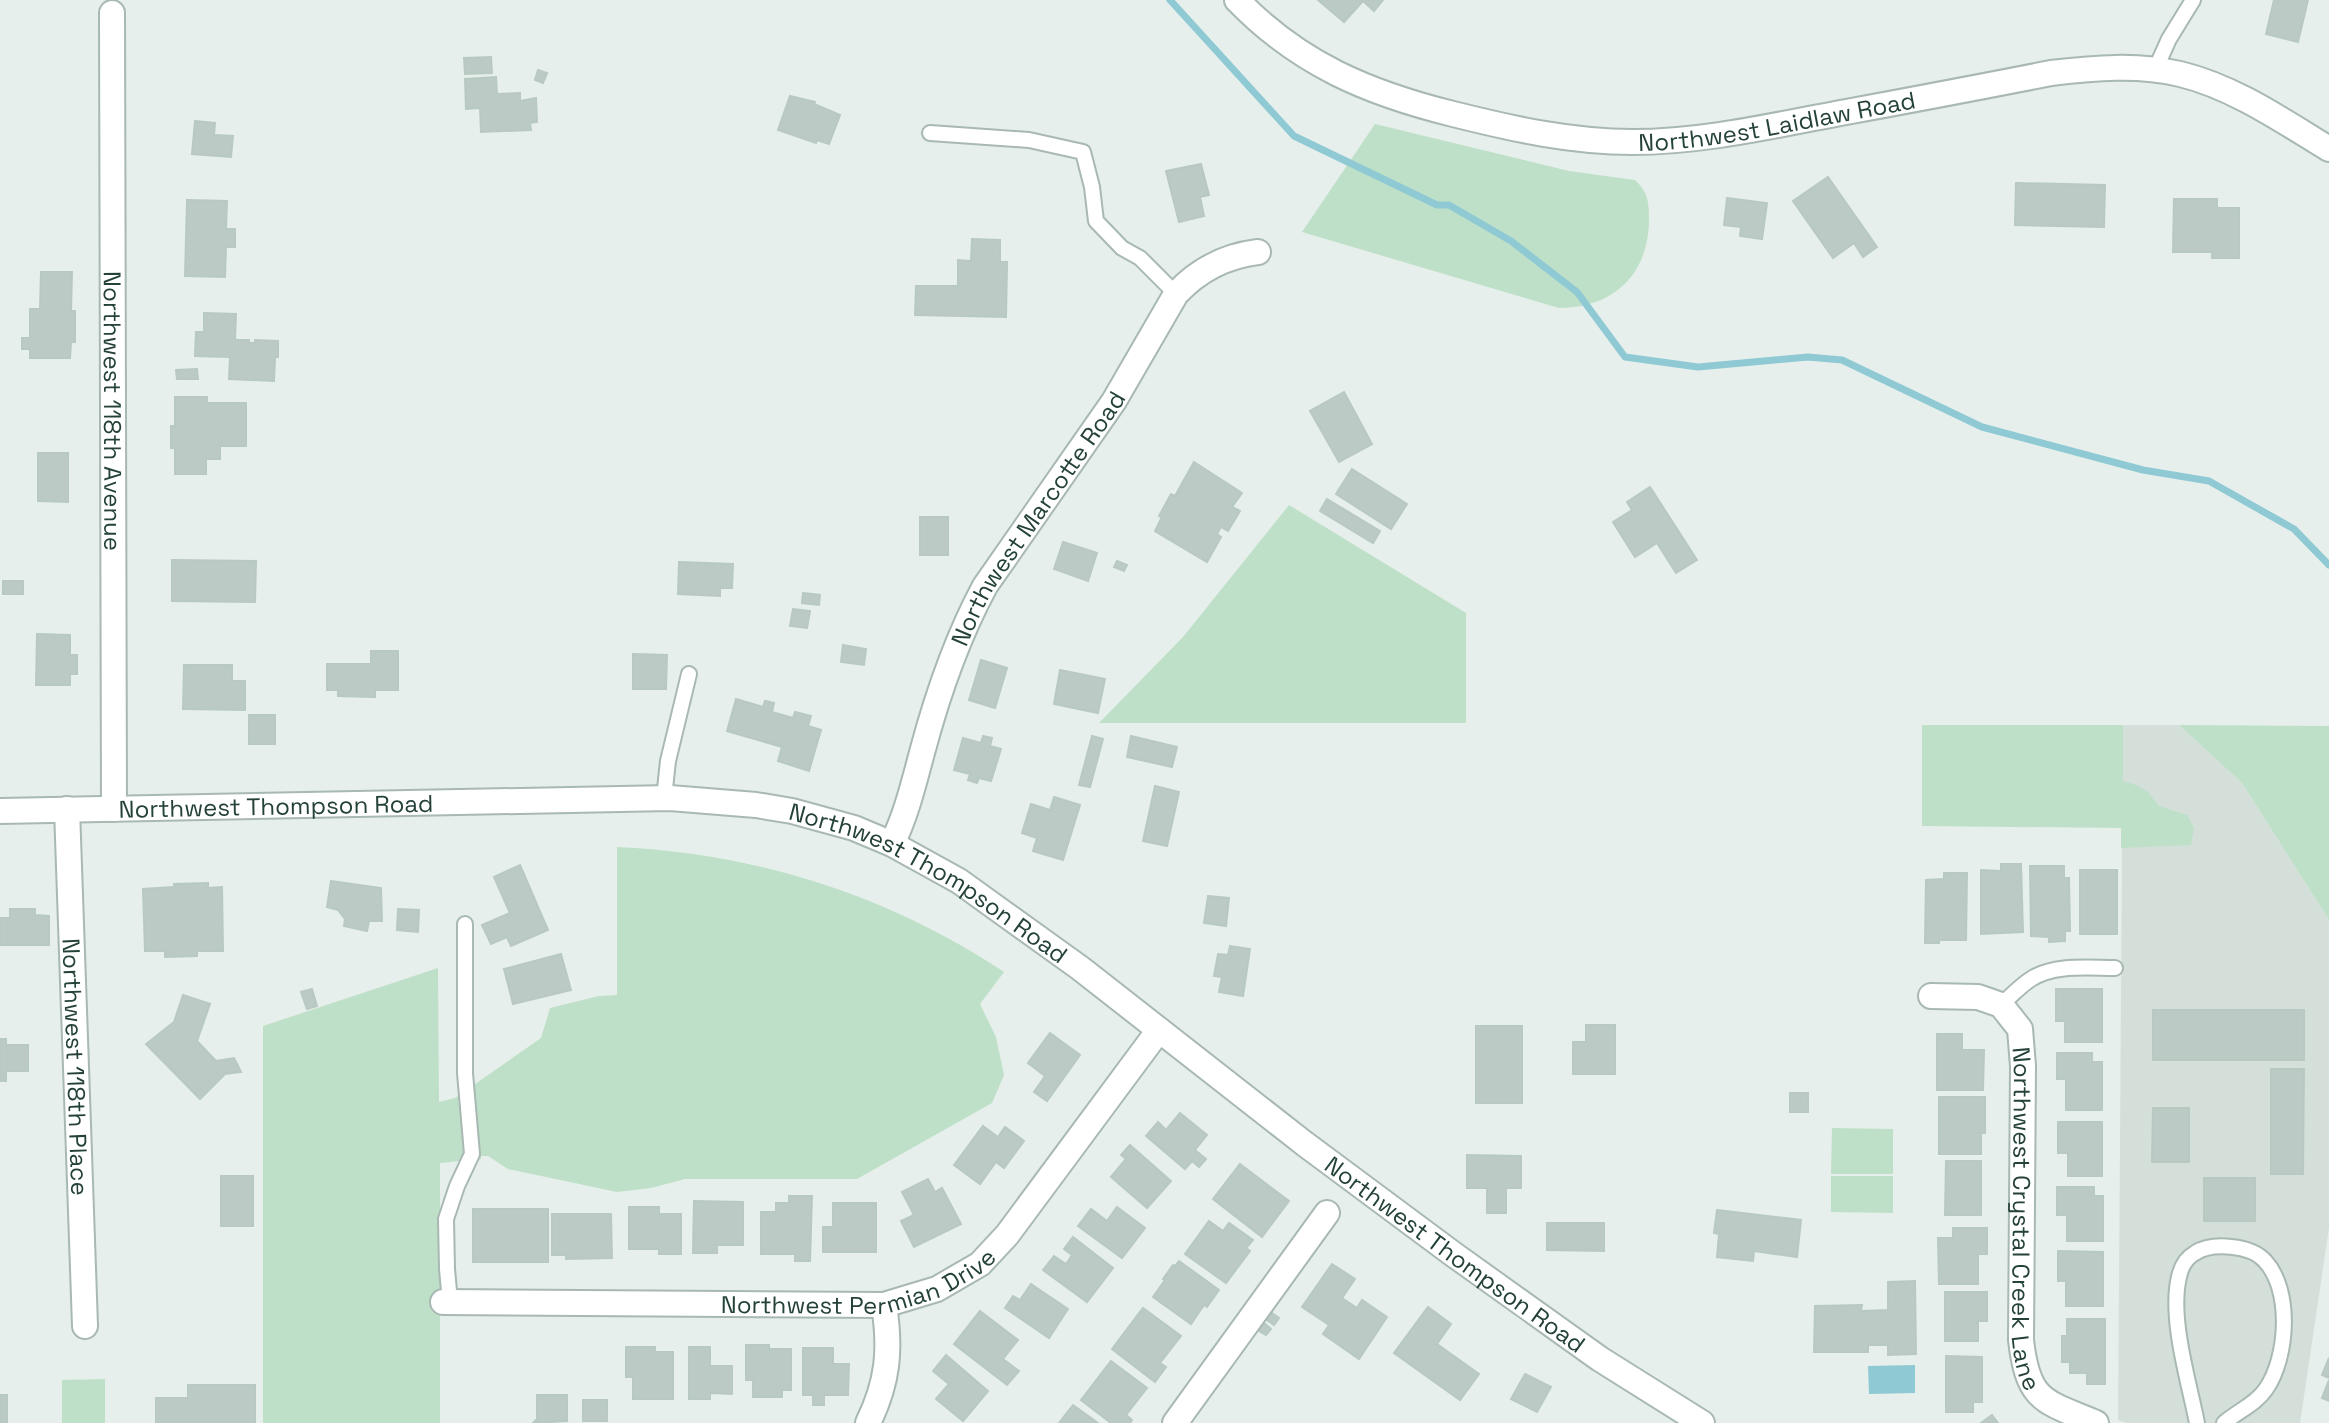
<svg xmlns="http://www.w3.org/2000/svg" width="2329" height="1423" font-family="'Space Grotesk',sans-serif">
	<rect width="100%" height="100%" fill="#e6efeb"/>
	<polygon fill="#d4dfda" points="2123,725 2179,725 2242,783 2329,920 2329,1228 2300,1423 2126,1423 2118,1420"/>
	<g fill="#bfe0c8">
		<path d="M1375 124 1569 171 1635 180C1648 192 1649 202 1649 219 1649 274 1614 308 1559 308L1302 232Z"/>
		<polygon points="1289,505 1466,613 1466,723 1099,723 1183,637"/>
		<polygon points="1922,725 2123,725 2123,781 2136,785 2148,792 2159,806 2187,815 2194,828 2191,845 2121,848 2121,828 1922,826"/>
		<polygon points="2179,725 2329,726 2329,920 2242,783"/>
		<path d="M617 847C755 853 888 895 1004 972L980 1004 996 1037 1004 1075 992 1103 857 1179H685L651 1188 617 1192 508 1169 488 1156H481V1159L440 1163V1423H263V1026L438 968 439 1102 455 1098 541 1038 550 1008 599 996 617 995Z"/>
		<polygon points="1832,1128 1893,1129 1893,1174 1831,1174"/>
		<polygon points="1831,1176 1893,1176 1893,1213 1831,1212"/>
		<polygon points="105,1379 105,1423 62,1423 62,1380"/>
	</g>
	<polygon fill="#8ec9d4" points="1915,1365 1915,1393 1869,1394 1868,1366"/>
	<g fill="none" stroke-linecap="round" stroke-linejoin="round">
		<polyline stroke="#8ec9d4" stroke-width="7" points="1170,0 1294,136 1437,205 1449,205 1511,241 1577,292 1625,357 1698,367 1808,357 1842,360 1982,427 2143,470 2209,481 2294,529 2329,565"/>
	</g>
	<g fill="#bbcac4" stroke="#b8c9c2" stroke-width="2">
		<polygon points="1318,0 1383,0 1374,11 1363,1 1344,22"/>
		<polygon points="2274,0 2308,0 2298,42 2266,34"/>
		<polygon points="491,57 492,73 465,74 464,58"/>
		<polygon points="538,70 547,73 543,83 535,80"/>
		<polygon points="496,77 497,94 520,93 520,101 536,98 537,122 530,123 531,130 481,132 480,108 466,109 465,79"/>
		<polygon points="790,96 815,102 814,104 840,115 829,144 817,140 816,143 778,130"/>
		<polygon points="195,121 215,123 214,135 233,136 231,157 192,154"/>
		<polygon points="1201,164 1209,195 1200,197 1204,216 1179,222 1166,171"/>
		<polygon points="1828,177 1877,247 1863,257 1854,243 1833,258 1793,201"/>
		<polygon points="2016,183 2105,185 2104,227 2015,225"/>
		<polygon points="1727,198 1767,203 1762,239 1740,236 1741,227 1724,225"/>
		<polygon points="2174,199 2217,199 2217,208 2239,208 2239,258 2212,258 2212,252 2173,252"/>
		<polygon points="187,200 227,201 226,229 235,229 235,247 226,247 225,277 185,276"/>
		<polygon points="972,239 1000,240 1000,262 1007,262 1006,317 915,315 916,286 958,286 958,260 971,261"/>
		<polygon points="41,272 72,272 71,311 75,311 75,342 71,342 70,358 30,358 30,349 22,349 22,338 30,338 30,309 40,309"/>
		<polygon points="204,313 236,314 235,340 249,340 249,343 255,343 255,340 278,341 278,357 275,357 274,381 229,379 230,357 195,356 196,332 204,332"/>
		<polygon points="197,369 198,379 177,379 176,370"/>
		<polygon points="1344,392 1372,444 1339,462 1310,411"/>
		<polygon points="175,397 207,397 207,403 246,403 246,446 220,446 220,459 206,459 206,474 175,474 175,448 171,448 171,426 175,426"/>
		<polygon points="38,453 68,453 68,502 38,501"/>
		<polygon points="1194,462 1242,493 1232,507 1240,511 1228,531 1221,527 1217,534 1221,537 1207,562 1155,531 1162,517 1159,516 1171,494 1175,496"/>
		<polygon points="1352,469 1407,504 1391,529 1336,494"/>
		<polygon points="1650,487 1697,560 1676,573 1657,543 1635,557 1613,522 1632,510 1627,502"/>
		<polygon points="1327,499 1380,531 1373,543 1320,511"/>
		<rect x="920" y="517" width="28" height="38"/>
		<polygon points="1063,542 1097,553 1088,581 1054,569"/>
		<polygon points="172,560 256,561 255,602 172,601"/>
		<polygon points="1117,561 1127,565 1124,571 1114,567"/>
		<polygon points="679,562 733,564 732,588 720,588 720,596 678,594"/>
		<rect x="3" y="581" width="20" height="13"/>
		<polygon points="803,593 820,595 819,605 802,603"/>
		<polygon points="793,609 810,611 807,628 790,626"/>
		<polygon points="37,634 70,635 70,655 77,655 77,674 70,674 70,685 36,685"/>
		<polygon points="843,645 866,649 864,665 841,662"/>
		<polygon points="371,651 398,651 398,690 375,690 375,697 338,696 338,690 327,690 327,664 371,664"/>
		<polygon points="633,654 667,655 666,689 633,689"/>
		<polygon points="981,660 1007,668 995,708 969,700"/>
		<polygon points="184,665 232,665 232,681 245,681 245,710 183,709"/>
		<polygon points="1060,670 1105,679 1098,713 1054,704"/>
		<polygon points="736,699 763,707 765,701 774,703 772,712 793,718 795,712 811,716 808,726 821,730 809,771 778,761 782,747 727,731"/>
		<rect x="249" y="715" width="26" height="29"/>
		<polygon points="983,736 992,738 990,746 1001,749 991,781 979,778 977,783 968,780 970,774 954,770 963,738 981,743"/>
		<polygon points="1092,736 1103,739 1090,787 1079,785"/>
		<polygon points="1131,736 1177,747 1172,767 1127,757"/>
		<polygon points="1155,786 1179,792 1167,846 1143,841"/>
		<polygon points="1054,797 1080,805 1063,860 1033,851 1037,838 1022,833 1031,804 1050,810"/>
		<polygon points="2001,864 2021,864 2023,932 1981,934 1981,870 2001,871"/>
		<polygon points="520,865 548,930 511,946 507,937 491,944 482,925 510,913 494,877"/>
		<polygon points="2030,866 2064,866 2064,878 2069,878 2070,931 2065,931 2065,941 2049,942 2049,937 2031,936"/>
		<rect x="2080" y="870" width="37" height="64"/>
		<polygon points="1944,873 1967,873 1966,940 1939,940 1939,943 1925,943 1926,880 1944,879"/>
		<polygon points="331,881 381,888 382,921 369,921 367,931 344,926 345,919 338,910 327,907"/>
		<polygon points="208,883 208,888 222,887 223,951 197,951 197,956 165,957 165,951 145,951 143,889 174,887 174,884"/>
		<polygon points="1208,896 1229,898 1226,926 1204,923"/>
		<polygon points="10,909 35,909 35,915 49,916 49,945 0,945 0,918 10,918"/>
		<polygon points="398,909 419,910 418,932 397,930"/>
		<polygon points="1230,946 1250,949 1243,996 1219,992 1222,977 1214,976 1218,954 1228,955"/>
		<polygon points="561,954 571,990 513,1004 504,969"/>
		<polygon points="312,989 317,1006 307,1009 301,992"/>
		<polygon points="2056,989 2102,989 2102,1042 2065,1042 2065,1021 2056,1021"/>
		<polygon points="183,995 210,1004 197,1041 216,1061 234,1058 241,1072 225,1074 200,1099 146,1044 174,1022"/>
		<rect x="2153" y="1010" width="151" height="50"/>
		<polygon points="1586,1025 1615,1025 1615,1074 1573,1074 1573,1042 1586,1042"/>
		<rect x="1476" y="1026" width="46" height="77"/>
		<polygon points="1050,1033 1080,1055 1047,1101 1034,1092 1045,1076 1028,1063"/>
		<polygon points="1937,1034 1962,1034 1962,1050 1984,1050 1983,1090 1937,1090"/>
		<polygon points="0,1039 6,1039 6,1045 28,1045 28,1071 6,1071 6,1081 0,1081"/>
		<polygon points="2057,1053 2092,1053 2092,1062 2102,1062 2102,1110 2066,1110 2066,1079 2057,1079"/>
		<polygon points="2271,1069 2304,1069 2303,1174 2271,1174"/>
		<rect x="1790" y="1093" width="18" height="19"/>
		<polygon points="1939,1097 1985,1097 1985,1133 1981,1133 1981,1154 1939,1154"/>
		<polygon points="2153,1108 2189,1108 2189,1162 2152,1162"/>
		<polygon points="1180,1113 1207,1135 1195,1150 1206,1159 1199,1167 1192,1161 1185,1169 1146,1136 1158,1122 1166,1130"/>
		<polygon points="2058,1122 2102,1122 2102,1176 2068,1176 2068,1153 2058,1153"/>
		<polygon points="983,1126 998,1137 1005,1127 1024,1141 1004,1168 996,1162 980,1184 954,1165"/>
		<polygon points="1130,1145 1171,1181 1147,1208 1111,1177 1126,1159 1121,1155"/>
		<polygon points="1467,1155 1521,1156 1521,1188 1506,1188 1506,1213 1487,1213 1487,1188 1467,1188"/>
		<polygon points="1946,1161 1981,1161 1981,1215 1945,1215"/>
		<polygon points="1240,1164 1289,1201 1262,1237 1213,1199"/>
		<rect x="221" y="1176" width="32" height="50"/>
		<rect x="2204" y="1178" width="51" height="43"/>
		<polygon points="928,1179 935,1192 942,1188 961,1224 914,1247 901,1221 914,1215 902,1192"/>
		<polygon points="2057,1187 2094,1187 2094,1196 2103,1196 2103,1241 2067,1241 2067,1215 2057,1215"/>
		<polygon points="789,1196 812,1196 810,1261 795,1261 795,1254 761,1254 761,1212 776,1212 776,1203 789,1203"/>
		<polygon points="694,1201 743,1202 743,1245 717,1245 717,1253 693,1253"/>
		<polygon points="833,1203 876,1203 876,1252 823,1252 823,1227 833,1227"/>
		<polygon points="629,1207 659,1207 659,1214 681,1214 681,1254 659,1254 659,1249 629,1249"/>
		<polygon points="1117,1207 1145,1228 1122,1258 1078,1226 1091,1209 1107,1221"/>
		<rect x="473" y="1209" width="75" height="53"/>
		<polygon points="1717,1210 1801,1220 1797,1257 1754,1251 1753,1261 1717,1257 1719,1234 1714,1233"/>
		<polygon points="552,1214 611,1214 612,1258 566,1259 566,1255 552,1255"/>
		<polygon points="1209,1221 1223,1231 1229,1223 1253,1240 1246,1248 1250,1251 1226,1283 1185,1254"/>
		<polygon points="1547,1223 1604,1223 1604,1251 1547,1250"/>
		<polygon points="1953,1228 1987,1228 1987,1254 1978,1254 1978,1284 1939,1284 1938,1238 1953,1238"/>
		<polygon points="1073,1237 1113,1268 1087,1302 1043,1270 1054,1256 1066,1264 1072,1255 1064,1249"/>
		<polygon points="2058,1251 2103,1252 2103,1306 2066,1306 2066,1281 2058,1281"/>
		<polygon points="1179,1261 1219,1290 1207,1307 1204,1305 1191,1324 1153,1297 1165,1280 1163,1279 1173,1265 1175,1266"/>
		<polygon points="1332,1264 1355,1279 1342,1298 1357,1308 1362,1300 1387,1317 1359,1359 1323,1334 1329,1325 1302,1307"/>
		<polygon points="1915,1281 1916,1354 1888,1355 1888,1345 1868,1345 1868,1352 1814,1352 1815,1306 1862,1305 1861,1311 1888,1310 1888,1282"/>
		<polygon points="1031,1284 1068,1309 1049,1338 1005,1308 1013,1296 1020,1300"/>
		<polygon points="1945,1292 1987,1292 1987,1321 1978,1321 1978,1341 1945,1341"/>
		<polygon points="1428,1307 1451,1324 1437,1344 1479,1374 1460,1400 1394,1353"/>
		<polygon points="1143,1308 1181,1336 1160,1363 1166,1367 1155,1382 1112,1349"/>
		<polygon points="980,1311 1018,1340 1003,1359 1019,1371 1007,1385 954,1344"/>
		<polygon points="1272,1313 1279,1318 1274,1325 1267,1320"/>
		<polygon points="2067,1319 2105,1319 2105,1384 2087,1384 2087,1373 2070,1373 2070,1362 2062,1362 2062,1336 2067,1336"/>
		<polygon points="1264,1323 1271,1329 1266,1335 1259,1331"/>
		<polygon points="746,1345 769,1345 769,1349 791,1349 791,1390 782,1390 782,1397 753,1397 753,1380 746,1380"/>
		<polygon points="626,1347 655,1347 655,1352 673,1352 673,1399 633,1399 633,1377 626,1377"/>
		<polygon points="689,1347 710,1347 710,1366 732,1366 732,1394 710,1393 710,1399 689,1399"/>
		<polygon points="803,1348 833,1348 833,1364 849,1364 848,1395 824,1395 824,1405 813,1405 813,1395 803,1395"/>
		<polygon points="946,1355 988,1391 963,1421 936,1399 949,1384 933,1371"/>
		<polygon points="1946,1356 1982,1357 1982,1402 1973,1402 1973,1412 1946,1412"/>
		<polygon points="2329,1358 2329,1378 2322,1375"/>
		<polygon points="1111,1361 1147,1388 1126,1415 1132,1420 1130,1423 1111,1423 1081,1400"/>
		<polygon points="1525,1374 1551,1387 1537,1412 1511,1399"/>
		<polygon points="2329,1380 2329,1401 2322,1398"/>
		<polygon points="188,1385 255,1385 255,1423 156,1423 156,1398 188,1398"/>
		<rect x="0" y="1395" width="7" height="28"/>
		<polygon points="537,1395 567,1395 567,1421 533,1423 537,1419"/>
		<rect x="583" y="1400" width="24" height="21"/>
		<polygon points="1073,1405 1098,1423 1059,1423"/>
		<polygon points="1992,1415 1998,1423 1981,1423"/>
	</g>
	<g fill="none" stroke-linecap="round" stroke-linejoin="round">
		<defs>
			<g id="service">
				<polyline points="2155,70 2169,39 2193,0"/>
				<polyline points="930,133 1029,140 1083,152 1092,187 1096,221 1122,248 1140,258 1176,294"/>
				<polyline points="664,798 668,761 689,674"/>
				<path d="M2001 1005C2011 996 2020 986 2031 979 2054 964 2088 968 2115 968"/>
				<polyline points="450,1302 447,1269 446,1219 457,1186 472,1154 465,1073 465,924"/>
				<path d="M2197 1423C2189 1382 2169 1318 2179 1277 2181 1267 2186 1258 2195 1253 2212 1242 2251 1245 2265 1261 2292 1290 2288 1357 2266 1389 2256 1404 2238 1411 2224 1423"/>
			</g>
			<g id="minor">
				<path id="s1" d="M112 13 114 809"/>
				<path id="s2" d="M67 809 85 1326"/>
				<path id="s3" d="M892 844C907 813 914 782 923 749 938 693 957 638 985 586L1114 401 1176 294C1198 270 1225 256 1258 252"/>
				<path id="s4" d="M1931 996 1978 997 2001 1005 2020 1029 2023 1066 2021 1340C2028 1402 2044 1401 2096 1423"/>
				<path id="s5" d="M443 1302 884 1305 937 1289 980 1264 1007 1235 1159 1030"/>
				<path d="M868 1423C888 1382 891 1350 884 1305"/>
				<polyline points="1175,1423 1327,1213"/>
			</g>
			<g id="tertiary">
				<path id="s6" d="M1237 0C1299 64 1368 93 1453 114 1513 129 1571 142 1633 142 1697 142 1762 128 1825 116 1900 102 1976 88 2051 73 2094 68 2138 64 2180 74 2234 87 2283 121 2329 149"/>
				<path id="s7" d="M0 811 670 798 756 805 792 811 854 828 892 844 959 881 1080 968 1305 1144 1453 1254 1600 1359 1702 1423"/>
			</g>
		</defs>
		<use href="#service" stroke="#a8b8b2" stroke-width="18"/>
		<use href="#minor" stroke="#a8b8b2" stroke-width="28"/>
		<use href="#tertiary" stroke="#a8b8b2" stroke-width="28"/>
		<use href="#service" stroke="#fff" stroke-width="14"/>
		<use href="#minor" stroke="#fff" stroke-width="24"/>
		<use href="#tertiary" stroke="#fff" stroke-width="24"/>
	</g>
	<g text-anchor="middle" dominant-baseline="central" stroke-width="6" stroke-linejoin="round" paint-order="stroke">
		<g font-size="24" fill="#24423a" stroke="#f7fbf9">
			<text stroke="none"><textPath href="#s6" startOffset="576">Northwest Laidlaw Road</textPath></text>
			<text stroke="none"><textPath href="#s1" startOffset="398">Northwest 118th Avenue</textPath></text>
			<text stroke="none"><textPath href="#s3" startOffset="360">Northwest Marcotte Road</textPath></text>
			<text stroke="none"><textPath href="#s7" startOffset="276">Northwest Thompson Road</textPath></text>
			<text stroke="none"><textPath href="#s7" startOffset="948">Northwest Thompson Road</textPath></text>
			<text stroke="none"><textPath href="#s2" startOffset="258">Northwest 118th Place</textPath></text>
			<text stroke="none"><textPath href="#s4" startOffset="292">Northwest Crystal Creek Lane</textPath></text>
			<text stroke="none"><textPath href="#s7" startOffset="1596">Northwest Thompson Road</textPath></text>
			<text stroke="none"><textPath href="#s5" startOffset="420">Northwest Permian Drive</textPath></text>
		</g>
	</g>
</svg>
